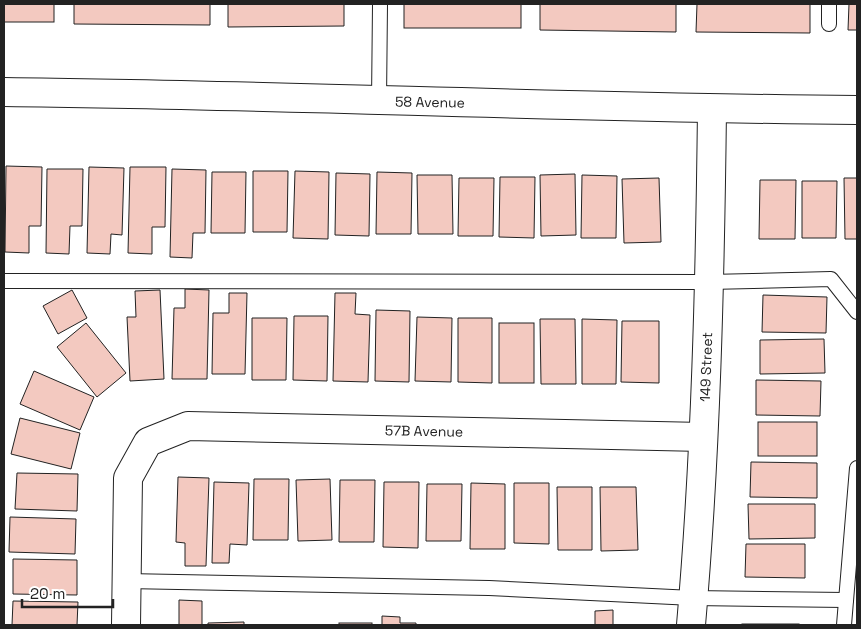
<svg xmlns="http://www.w3.org/2000/svg" width="861" height="629" font-family="'Space Grotesk',sans-serif">
	<rect width="100%" height="100%" fill="#fff"/>
	<g fill="#f3c9c0" stroke="#222">
		<rect x="4" y="4" width="50" height="18"/>
		<polygon points="74,4 210,4 210,25 74,24"/>
		<polygon points="228,4 344,4 344,26 228,27"/>
		<rect x="404" y="4" width="117" height="24"/>
		<polygon points="540,4 676,4 676,32 540,30"/>
		<polygon points="697,4 810,4 810,33 696,32"/>
		<polygon points="849,4 857,4 857,30 848,30"/>
		<polygon points="6,166 42,167 41,226 29,226 29,253 5,252"/>
		<polygon points="89,167 124,168 122,235 111,234 110,254 87,253"/>
		<polygon points="130,167 166,167 165,227 152,227 152,254 128,253"/>
		<polygon points="47,169 83,169 82,226 70,226 69,254 46,253"/>
		<polygon points="172,169 206,170 205,233 193,233 192,258 170,257"/>
		<polygon points="253,171 288,171 287,232 253,232"/>
		<polygon points="295,171 329,172 328,239 293,238"/>
		<polygon points="212,172 246,172 245,233 211,233"/>
		<polygon points="377,172 412,173 411,234 376,234"/>
		<polygon points="336,173 370,174 369,236 335,235"/>
		<polygon points="575,174 576,235 541,236 540,175"/>
		<polygon points="417,175 452,175 453,234 418,234"/>
		<polygon points="582,175 617,176 616,238 581,238"/>
		<polygon points="500,177 535,177 534,238 499,237"/>
		<polygon points="459,178 494,178 493,236 458,236"/>
		<polygon points="659,178 661,242 624,243 622,179"/>
		<polygon points="844,178 857,178 857,239 845,239"/>
		<polygon points="760,180 796,180 795,239 759,239"/>
		<polygon points="802,181 837,181 836,238 802,238"/>
		<polygon points="185,289 209,290 207,379 172,379 174,308 185,308"/>
		<polygon points="72,290 87,318 58,334 43,306"/>
		<polygon points="160,290 164,379 130,381 127,317 136,317 135,291"/>
		<polygon points="229,293 247,293 245,374 212,374 213,313 229,313"/>
		<polygon points="335,293 356,293 355,314 370,315 368,382 333,381"/>
		<polygon points="763,295 827,297 826,333 762,332"/>
		<polygon points="376,310 410,311 409,382 375,381"/>
		<polygon points="294,316 328,316 327,381 293,380"/>
		<polygon points="417,317 452,318 451,382 415,381"/>
		<polygon points="252,318 287,318 286,380 252,380"/>
		<polygon points="458,318 492,318 492,383 458,382"/>
		<polygon points="540,319 575,319 576,384 541,384"/>
		<polygon points="582,319 617,320 616,384 582,384"/>
		<polygon points="622,321 659,321 659,383 621,382"/>
		<polygon points="86,323 126,373 97,397 57,347"/>
		<rect x="499" y="323" width="35" height="60"/>
		<polygon points="824,339 825,373 760,374 760,340"/>
		<polygon points="34,371 94,397 80,430 20,404"/>
		<polygon points="756,380 821,381 820,416 756,415"/>
		<polygon points="20,418 80,433 71,469 11,454"/>
		<rect x="758" y="422" width="59" height="34"/>
		<polygon points="751,462 817,463 817,498 750,497"/>
		<polygon points="17,473 78,474 77,511 15,509"/>
		<polygon points="178,477 209,478 206,566 185,566 185,543 176,542"/>
		<polygon points="254,479 289,479 288,540 253,540"/>
		<polygon points="330,479 332,540 298,541 296,480"/>
		<polygon points="340,480 375,480 374,542 339,542"/>
		<polygon points="214,482 249,483 247,545 230,544 229,563 212,563"/>
		<polygon points="384,482 419,482 418,548 383,547"/>
		<polygon points="471,483 505,484 505,549 470,549"/>
		<polygon points="514,483 549,483 549,544 514,543"/>
		<polygon points="427,484 462,484 461,541 426,541"/>
		<polygon points="557,487 592,487 592,550 558,550"/>
		<polygon points="600,487 636,487 638,550 601,551"/>
		<polygon points="748,504 815,504 815,538 749,539"/>
		<polygon points="10,517 76,519 75,554 9,552"/>
		<polygon points="746,544 805,544 805,578 745,577"/>
		<polygon points="13,559 77,560 77,595 13,594"/>
		<polygon points="179,600 202,601 202,625 179,625"/>
		<polygon points="13,601 78,602 77,625 12,625"/>
		<polygon points="613,610 613,625 595,625 595,611"/>
		<polygon points="382,616 400,617 400,623 416,623 416,625 382,625"/>
		<polygon points="244,622 244,625 208,625 208,623"/>
		<rect x="339" y="623" width="33" height="2"/>
		<rect x="742" y="624" width="57" height="1"/>
	</g>
	<g fill="none" stroke-linecap="round" stroke-linejoin="round">
		<defs>
			<g id="lane">
				<polyline points="829,24 829,4"/>
				<polyline points="379,101 380,4"/>
				<polyline points="4,281 709,282 831,279 857,312"/>
				<polyline points="126,581 489,588 693,598 846,600"/>
				<polyline points="844,625 857,468"/>
			</g>
			<g id="street">
				<polyline points="126,625 128,478 148,442 188,426 703,437"/>
				<path d="M691 625C706 454 710 281 712 109"/>
			</g>
			<path id="secondary" d="M4 92C288 95 573 108 857 110"/>
		</defs>
		<use href="#lane" stroke="#222" stroke-width="16"/>
		<use href="#street" stroke="#222" stroke-width="30"/>
		<use href="#secondary" stroke="#222" stroke-width="30"/>
		<use href="#lane" stroke="#fff" stroke-width="14"/>
		<use href="#street" stroke="#fff" stroke-width="28"/>
		<use href="#secondary" stroke="#fff" stroke-width="28"/>
	</g>
	<g text-anchor="middle" dominant-baseline="central" stroke-width="4" stroke-linejoin="round" paint-order="stroke">
		<g font-size="14" fill="#222" stroke="#fff">
			<text transform="translate(430 102) rotate(1)">58 Avenue</text>
			<text transform="translate(706 367) rotate(-88)">149 Street</text>
			<text transform="translate(424 431) rotate(1)">57B Avenue</text>
		</g>
	</g>
	<rect width="861" height="629" fill="none" stroke="#222222" stroke-width="10"/>
	<path d="M22 599v8h91v-8" fill="none" stroke="#222222" stroke-width="2.5"/>
	<text x="30" y="599" font-size="15" fill="#222222" stroke="#ffffff" stroke-width="4" paint-order="stroke">20 m</text>
</svg>
